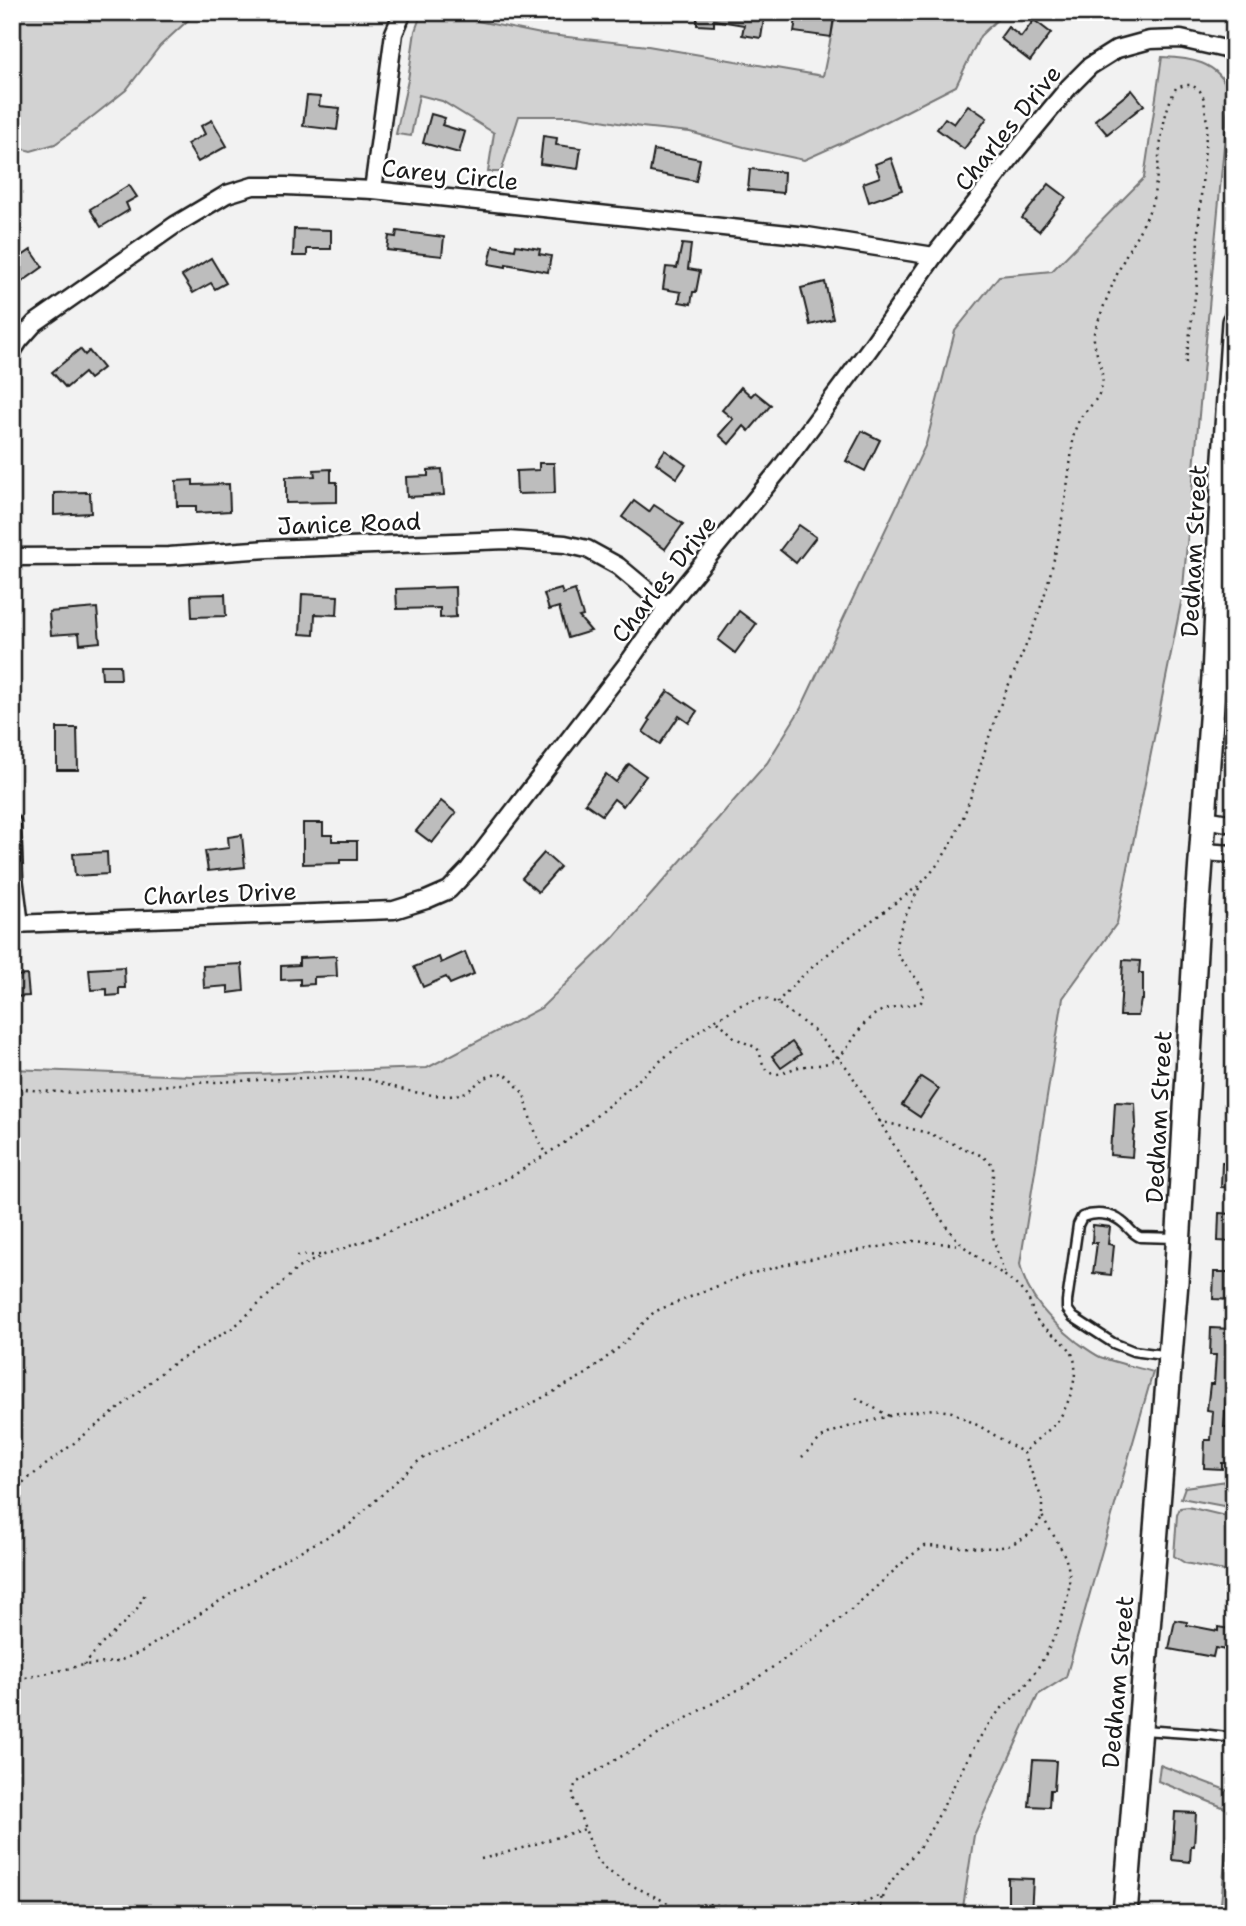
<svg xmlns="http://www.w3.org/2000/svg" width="1246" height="1926" font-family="'Shantell Sans',sans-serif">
	<rect width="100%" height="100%" fill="#f2f2f2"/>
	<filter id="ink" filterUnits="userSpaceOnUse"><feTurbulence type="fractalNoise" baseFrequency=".0143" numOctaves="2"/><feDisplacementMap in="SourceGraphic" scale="14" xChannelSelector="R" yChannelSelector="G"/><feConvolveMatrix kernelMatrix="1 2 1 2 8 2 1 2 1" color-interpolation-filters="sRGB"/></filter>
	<g filter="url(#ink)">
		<g fill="#d2d2d2" stroke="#777" stroke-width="2">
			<polygon points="12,12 197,12 160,46 126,90 87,121 55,144 31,151 12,146"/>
			<polygon points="422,12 433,12 541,34 648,46 823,76 836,12 1005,12 980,36 956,86 862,134 804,160 744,147 690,132 641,127 578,116 519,116 501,172 488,172 494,133 442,101 419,95 411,136 396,134 408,80 415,31"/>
			<path d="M1162 57C1189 58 1219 61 1229 92L1182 598 1117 923 1063 998 1020 1264C1027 1298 1051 1321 1077 1342 1084 1347 1092 1353 1100 1357 1117 1363 1136 1367 1153 1372L1066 1677 1038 1695 974 1835 962 1914H12V1069L192 1076 427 1068 541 1008 613 938 767 763 801 708 926 444 955 331 999 276 1052 271 1144 178Z"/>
			<polygon points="1234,1480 1234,1508 1181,1498 1185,1487"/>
			<polygon points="1188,1507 1234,1518 1234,1573 1185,1563 1174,1556 1177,1515 1180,1508"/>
			<polygon points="1160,1765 1234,1793 1232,1914 1220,1914 1230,1810 1158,1781"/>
		</g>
		<g fill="#bdbdbd" stroke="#1c1c1c" stroke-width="2">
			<polygon points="697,12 765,12 761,38 742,35 744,25 714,20 714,26 697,25"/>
			<polygon points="797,12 834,17 831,37 794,32"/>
			<polygon points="1034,20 1051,33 1030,61 1000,38 1008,27 1021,37"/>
			<polygon points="1132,90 1144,105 1107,134 1095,120"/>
			<polygon points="307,96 320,97 319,106 340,108 337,130 303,126"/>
			<polygon points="968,105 987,118 964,149 937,129 945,118 954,124"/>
			<polygon points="431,114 445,118 442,125 465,132 459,153 423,143"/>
			<polygon points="212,120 227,146 198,162 187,144 205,134 201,126"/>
			<polygon points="543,136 557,138 556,145 581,148 578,169 540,164"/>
			<polygon points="654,150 700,159 696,181 650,172"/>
			<polygon points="891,158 902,190 869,202 863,183 880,177 875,164"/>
			<polygon points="750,169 784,172 783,193 748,190"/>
			<polygon points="1049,184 1066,197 1039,231 1022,218"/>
			<polygon points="129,185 137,197 126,203 129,210 101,227 90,209"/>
			<polygon points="294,229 331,230 331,249 307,249 307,256 293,256"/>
			<polygon points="397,231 444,237 442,256 387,250 389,236 396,237"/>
			<polygon points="682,244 691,245 688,269 700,271 696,292 693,292 691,304 679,302 681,292 663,289 666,267 677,268"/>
			<polygon points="516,245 540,249 539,254 551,256 548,272 506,264 506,267 489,264 493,246 515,250"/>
			<polygon points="31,250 43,267 12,289 12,263"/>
			<polygon points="211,258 226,283 215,289 211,283 193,293 182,276"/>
			<polygon points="825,282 833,319 810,325 801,288"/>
			<polygon points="80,349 85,355 89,351 103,368 89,379 84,373 66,388 52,372"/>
			<polygon points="741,387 751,396 755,392 771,405 749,431 744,426 729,444 719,435 733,419 722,410"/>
			<polygon points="862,431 880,440 865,471 846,461"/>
			<polygon points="665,450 686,465 677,478 656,463"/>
			<polygon points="539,463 554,463 555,493 517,494 516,471 539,470"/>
			<polygon points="331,469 331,482 337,482 337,502 286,503 286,477 315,476 314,470"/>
			<polygon points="442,469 444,495 407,497 406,477 428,476 428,470"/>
			<polygon points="193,480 193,485 229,484 230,511 196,513 196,506 177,506 176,481"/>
			<polygon points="86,492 86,493 90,493 91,513 54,515 54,493"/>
			<polygon points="634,501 649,512 654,505 683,524 665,549 622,517"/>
			<polygon points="799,525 816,537 796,563 780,550"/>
			<polygon points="455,587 456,617 440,618 440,608 397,609 396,589"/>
			<polygon points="561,589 563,594 575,590 583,616 579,617 591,631 568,638 559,607 549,610 544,594"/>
			<polygon points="225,594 226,616 192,617 191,595"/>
			<polygon points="302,594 338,596 337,615 315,614 314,635 300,634"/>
			<polygon points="97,608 100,642 80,644 79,633 51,635 49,612"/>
			<polygon points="739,611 756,624 735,653 718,640"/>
			<polygon points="101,665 120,665 121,679 102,679"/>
			<polygon points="668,691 697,711 689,723 679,716 660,744 643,732 650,721 648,719"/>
			<polygon points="57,728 77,728 78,770 57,770"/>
			<polygon points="629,764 646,776 623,806 614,799 602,815 585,803 606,774 616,782"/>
			<polygon points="441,801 456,813 432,843 416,831"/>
			<polygon points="303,823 323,823 323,835 332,835 332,841 357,841 357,860 340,860 340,863 303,864"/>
			<polygon points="242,835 245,867 208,871 205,851 229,848 228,837"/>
			<polygon points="107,852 108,874 75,876 73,854"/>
			<polygon points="544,853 560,867 538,892 522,878"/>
			<polygon points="465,952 474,974 450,984 446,977 423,987 414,967 439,957 441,963"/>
			<polygon points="336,956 337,976 314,977 314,984 300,985 300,979 281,980 281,966 299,965 299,958"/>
			<polygon points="1123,960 1140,961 1139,973 1143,973 1143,1000 1141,1000 1138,1016 1120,1016"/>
			<polygon points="242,964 244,991 228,993 228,986 204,988 203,966"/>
			<polygon points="124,967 125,988 119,988 119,995 107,996 107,989 91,990 89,969"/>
			<polygon points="27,975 29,996 12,997 12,976"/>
			<polygon points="792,1042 801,1054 781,1068 772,1056"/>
			<polygon points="921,1077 939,1089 920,1117 902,1105"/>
			<polygon points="1115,1102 1135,1103 1136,1125 1134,1131 1132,1157 1110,1155 1111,1137 1113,1137"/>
			<polygon points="1222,1162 1234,1162 1234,1188 1221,1187"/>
			<polygon points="1219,1213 1234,1214 1234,1242 1218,1241"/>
			<polygon points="1093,1225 1110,1227 1108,1244 1114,1245 1111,1275 1093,1273 1097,1243 1092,1243"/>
			<polygon points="1214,1272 1234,1272 1234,1300 1213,1299"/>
			<polygon points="1211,1328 1231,1329 1224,1427 1227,1427 1227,1436 1234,1436 1234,1463 1222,1463 1222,1469 1204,1468 1205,1440 1211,1440 1213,1411 1207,1410 1210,1384 1214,1384 1216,1355 1210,1355"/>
			<polygon points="1175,1620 1187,1622 1187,1625 1218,1631 1218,1627 1230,1629 1226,1650 1215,1648 1213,1657 1169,1649"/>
			<polygon points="1033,1760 1056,1761 1054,1790 1050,1790 1049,1807 1029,1806"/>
			<polygon points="1175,1812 1196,1813 1194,1846 1191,1846 1190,1862 1172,1860"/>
			<polygon points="1008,1878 1033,1879 1031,1914 1008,1914"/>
		</g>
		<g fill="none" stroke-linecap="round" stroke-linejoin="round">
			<defs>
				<g id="service">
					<path d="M1170 1356 1133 1351 1113 1343 1073 1317 1067 1309V1301L1078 1225 1082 1217C1095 1212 1111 1213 1122 1222 1129 1227 1132 1234 1140 1237L1176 1238"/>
					<polyline points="1143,1730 1202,1734 1234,1738"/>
				</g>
				<g id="minor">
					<polyline points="373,190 394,33 403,12"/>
					<polyline points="12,352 19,341 35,323 175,225 227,194 253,186 286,186 373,190 807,236 934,256"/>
					<polyline points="12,557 169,556 268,549 507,540 565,544 587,549 618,566 667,607"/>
					<polyline points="1205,819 1234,824"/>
					<polyline points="12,823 14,877 20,925"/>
					<polyline points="1202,852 1234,854"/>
					<polyline points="12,924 394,910 426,900 449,890 469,869 630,660 667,607 780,469 870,348 934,256 1016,151 1069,87 1090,66 1117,49 1150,40 1181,39 1234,51"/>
				</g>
				<polyline id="secondary" points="1125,1914 1176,1282 1197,917 1214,677 1221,517 1234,322"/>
			</defs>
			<use href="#service" stroke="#1c1c1c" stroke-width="13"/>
			<use href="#minor" stroke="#1c1c1c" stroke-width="21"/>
			<use href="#secondary" stroke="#1c1c1c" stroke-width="28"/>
			<g stroke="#1c1c1c" stroke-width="2.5" stroke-dasharray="2 5" stroke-linecap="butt">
				<path d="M777 1003C808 966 847 939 886 910 899 899 916 890 927 877 966 835 976 774 994 722 1007 684 1027 648 1040 609 1059 552 1067 492 1074 433 1076 427 1078 422 1081 417 1088 408 1098 400 1101 389 1107 371 1092 351 1094 333 1103 307 1113 282 1125 257 1134 238 1148 220 1153 199 1161 163 1158 121 1176 88L1185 85H1192L1200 91 1204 99 1207 124 1198 232 1197 283 1185 368"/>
				<path d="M718 1021 735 1038 757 1048C762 1055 761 1067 769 1072 777 1077 787 1071 795 1068 806 1065 818 1066 828 1063 850 1055 855 1028 873 1016 885 1006 905 1006 920 1003 934 990 903 967 897 953 892 938 913 901 920 886"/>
				<polyline points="12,1087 39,1091 78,1093 193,1083 326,1077 367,1079 408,1091 433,1095 450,1096 467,1092 484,1078 497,1074 506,1075 511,1079 524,1094 531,1121 540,1143 547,1154"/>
				<path d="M879 1121 928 1133 980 1155 989 1161 993 1166V1172C993 1185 990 1199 990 1212 991 1234 997 1254 1005 1274"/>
				<polyline points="297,1256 321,1255"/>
				<polyline points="856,1398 889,1416"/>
				<path d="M12 1491 118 1409 168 1367 234 1327 298 1268 324 1255 373 1238 480 1192 514 1175 567 1141 665 1057 716 1019 741 1005 761 998 768 999 777 1003 813 1030 848 1069C873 1110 897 1152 924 1192 933 1206 942 1222 954 1236 973 1260 1009 1272 1027 1297 1031 1303 1032 1311 1035 1317 1045 1334 1069 1339 1074 1359 1079 1377 1067 1411 1055 1424 1045 1434 1033 1441 1024 1453"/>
				<polyline points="84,1665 100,1646 135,1612 145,1594"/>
				<polyline points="12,1681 84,1665 116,1662 141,1652 283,1560 348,1526 416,1463 425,1457 520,1410 586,1374 621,1346 654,1312 663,1308 745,1275 804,1260 914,1241 962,1245"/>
				<path d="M481 1859C516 1851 550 1839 585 1829"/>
				<path d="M883 1898C889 1878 911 1860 923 1842 948 1803 964 1758 991 1721 1001 1707 1014 1698 1025 1686 1047 1658 1078 1599 1067 1563 1062 1546 1050 1531 1042 1516"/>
				<path d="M674 1909C708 1902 719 1902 752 1914"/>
				<polyline points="844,1911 878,1896 881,1896 882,1903 878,1914"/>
				<polyline points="673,1914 674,1909 670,1904 627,1883 605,1869 596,1858 573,1797 573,1790 576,1783 704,1708 747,1685 822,1633 852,1609 909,1557 925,1546 994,1548 1008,1546 1026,1537 1037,1527 1042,1516 1042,1499 1024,1453 981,1427 952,1412 933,1409 901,1413 851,1426 830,1433 820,1439 802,1457"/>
			</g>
			<use href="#service" stroke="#fff" stroke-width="8"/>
			<use href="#minor" stroke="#fff" stroke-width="16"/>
			<use href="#secondary" stroke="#fff" stroke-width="23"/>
		</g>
	</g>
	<g text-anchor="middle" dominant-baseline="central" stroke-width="5" stroke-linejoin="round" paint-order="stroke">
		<g font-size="24" fill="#1c1c1c" stroke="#fff">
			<text transform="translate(1008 128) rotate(-51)">Charles Drive</text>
			<text transform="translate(450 175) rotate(6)">Carey Circle</text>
			<text transform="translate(349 524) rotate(-2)">Janice Road</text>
			<text transform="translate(1194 551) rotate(-87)">Dedham Street</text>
			<text transform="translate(664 579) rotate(-52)">Charles Drive</text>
			<text transform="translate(220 894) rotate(-2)">Charles Drive</text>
			<text transform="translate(1159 1117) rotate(-87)">Dedham Street</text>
			<text transform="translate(1118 1682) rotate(-85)">Dedham Street</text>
		</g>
	</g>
	<rect width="1246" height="1926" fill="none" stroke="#fff" stroke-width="42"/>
	<rect x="21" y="21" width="1204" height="1884" fill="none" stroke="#1c1c1c" stroke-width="2.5" filter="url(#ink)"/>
</svg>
